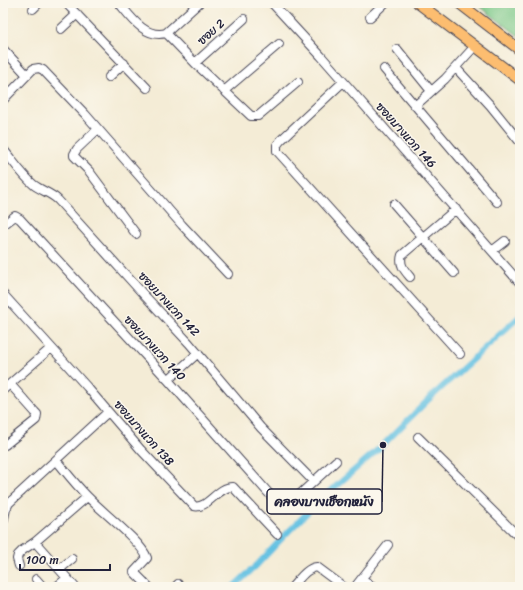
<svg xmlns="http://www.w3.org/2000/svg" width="523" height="590" font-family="Sriracha,'Playpen Sans Thai',sans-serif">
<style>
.green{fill:#7ac887;stroke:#4e7561}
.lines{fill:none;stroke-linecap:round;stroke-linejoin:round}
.canal{stroke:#64c1e2;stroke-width:6}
.minor-casing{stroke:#424052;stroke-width:10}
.major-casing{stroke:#424052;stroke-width:12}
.minor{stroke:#fff;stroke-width:8}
.major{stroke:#fcbd6f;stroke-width:10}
.labels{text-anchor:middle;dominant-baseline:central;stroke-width:3;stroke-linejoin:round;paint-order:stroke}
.street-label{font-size:12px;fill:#22223b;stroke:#fbf7ec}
.leader{fill:none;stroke:#22223b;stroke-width:1.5}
.callout-dot{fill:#22223b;stroke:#fbf7ec;stroke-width:1.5}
.callout{fill:#fbf7ec;stroke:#22223b;stroke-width:1.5}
.callout-label{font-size:13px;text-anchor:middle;font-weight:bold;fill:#22223b}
</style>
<rect width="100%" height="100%" fill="#fbf7ec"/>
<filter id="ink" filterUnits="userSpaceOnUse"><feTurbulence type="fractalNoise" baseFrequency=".025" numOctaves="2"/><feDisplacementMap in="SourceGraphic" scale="8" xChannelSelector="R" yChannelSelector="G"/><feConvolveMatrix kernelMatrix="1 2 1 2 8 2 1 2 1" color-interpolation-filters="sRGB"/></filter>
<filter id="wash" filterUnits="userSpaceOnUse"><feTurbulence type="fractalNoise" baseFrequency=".012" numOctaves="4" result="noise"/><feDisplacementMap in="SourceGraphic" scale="16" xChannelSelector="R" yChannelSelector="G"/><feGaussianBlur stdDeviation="0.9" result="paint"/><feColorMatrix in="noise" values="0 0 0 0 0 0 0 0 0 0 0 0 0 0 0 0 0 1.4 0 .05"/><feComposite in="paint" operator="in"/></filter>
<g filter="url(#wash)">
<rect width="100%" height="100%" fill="#f4ecd6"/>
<path class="green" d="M475 3H515L520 6V37Z"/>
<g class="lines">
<path class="canal" d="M233 587 256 566 287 533 319 501 383 445 429 399 520 316"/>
</g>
</g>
<g filter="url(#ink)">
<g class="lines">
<g class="minor-casing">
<path id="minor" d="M66 3 147 88
M119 3C130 16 145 39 166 33L199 3
M272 3 321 56 520 283
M33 9 39 3
M370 17 385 3
M61 29 77 14
M166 33 195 63 251 116H258L298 82
M3 49 27 75
M397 49 431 91
M195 63 244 19
M456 68 490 105 520 142
M384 69 497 202
M109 77 124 63
M343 82 281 140 277 145V151L460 354
M224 91 279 44
M3 100 33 69 39 68 43 70 85 114 182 225 228 274
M415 106 445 79 475 46
M98 129 77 149 74 154V156L89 171 136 234
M3 149C13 161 22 175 34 185 42 191 51 193 58 200L144 295 189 343 261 428 313 481
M394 204 454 273
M3 225 15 216 20 219 168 380 280 506 285 508 336 461
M492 251 505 241
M410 277C404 270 399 264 402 255L456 209
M3 294 87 387 141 450 194 506C207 510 218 486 233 487L277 534
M168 380 198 353
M3 390 51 348
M418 437 520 538
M5 445 36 420 37 414 35 412 10 384
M56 460C66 472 76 485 88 497 101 511 142 542 147 558L134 572 149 587
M3 523 6 509 9 503 108 412
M35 542 75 587
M19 566 17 559 18 555 23 550 35 542 87 497
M60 569 72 559
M362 578 388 545
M36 579 43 587
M56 587 67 578
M175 587 178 584
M292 587C299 580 306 568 317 567L344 587
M355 587 362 578 372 587"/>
</g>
<g class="major-casing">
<path id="major" d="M418 3 520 80
M459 3 520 50"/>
</g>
<use href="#minor" class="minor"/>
<use href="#major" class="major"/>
</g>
</g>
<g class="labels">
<g class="street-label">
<text transform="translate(211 32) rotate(-42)">ซอย 2</text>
<text transform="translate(406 135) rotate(48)">ซอยบางแวก 146</text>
<text transform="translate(169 304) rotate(47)">ซอยบางแวก 142</text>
<text transform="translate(155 348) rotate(47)">ซอยบางแวก 140</text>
<text transform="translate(144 433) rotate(48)">ซอยบางแวก 138</text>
</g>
</g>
<path class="leader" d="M383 445L382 502"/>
<circle class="callout-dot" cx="383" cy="445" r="4"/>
<rect class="callout" x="267" y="489" width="115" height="25" rx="4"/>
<g class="callout-label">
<text x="324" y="506">คลองบางเชือกหนัง</text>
</g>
<rect width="523" height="590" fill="none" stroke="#fbf7ec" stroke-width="16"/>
<path d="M20 564v6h90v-6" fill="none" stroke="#22223b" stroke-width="2"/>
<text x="26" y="564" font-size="12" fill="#22223b" stroke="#fbf7ec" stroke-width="3" paint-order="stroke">100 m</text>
</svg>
